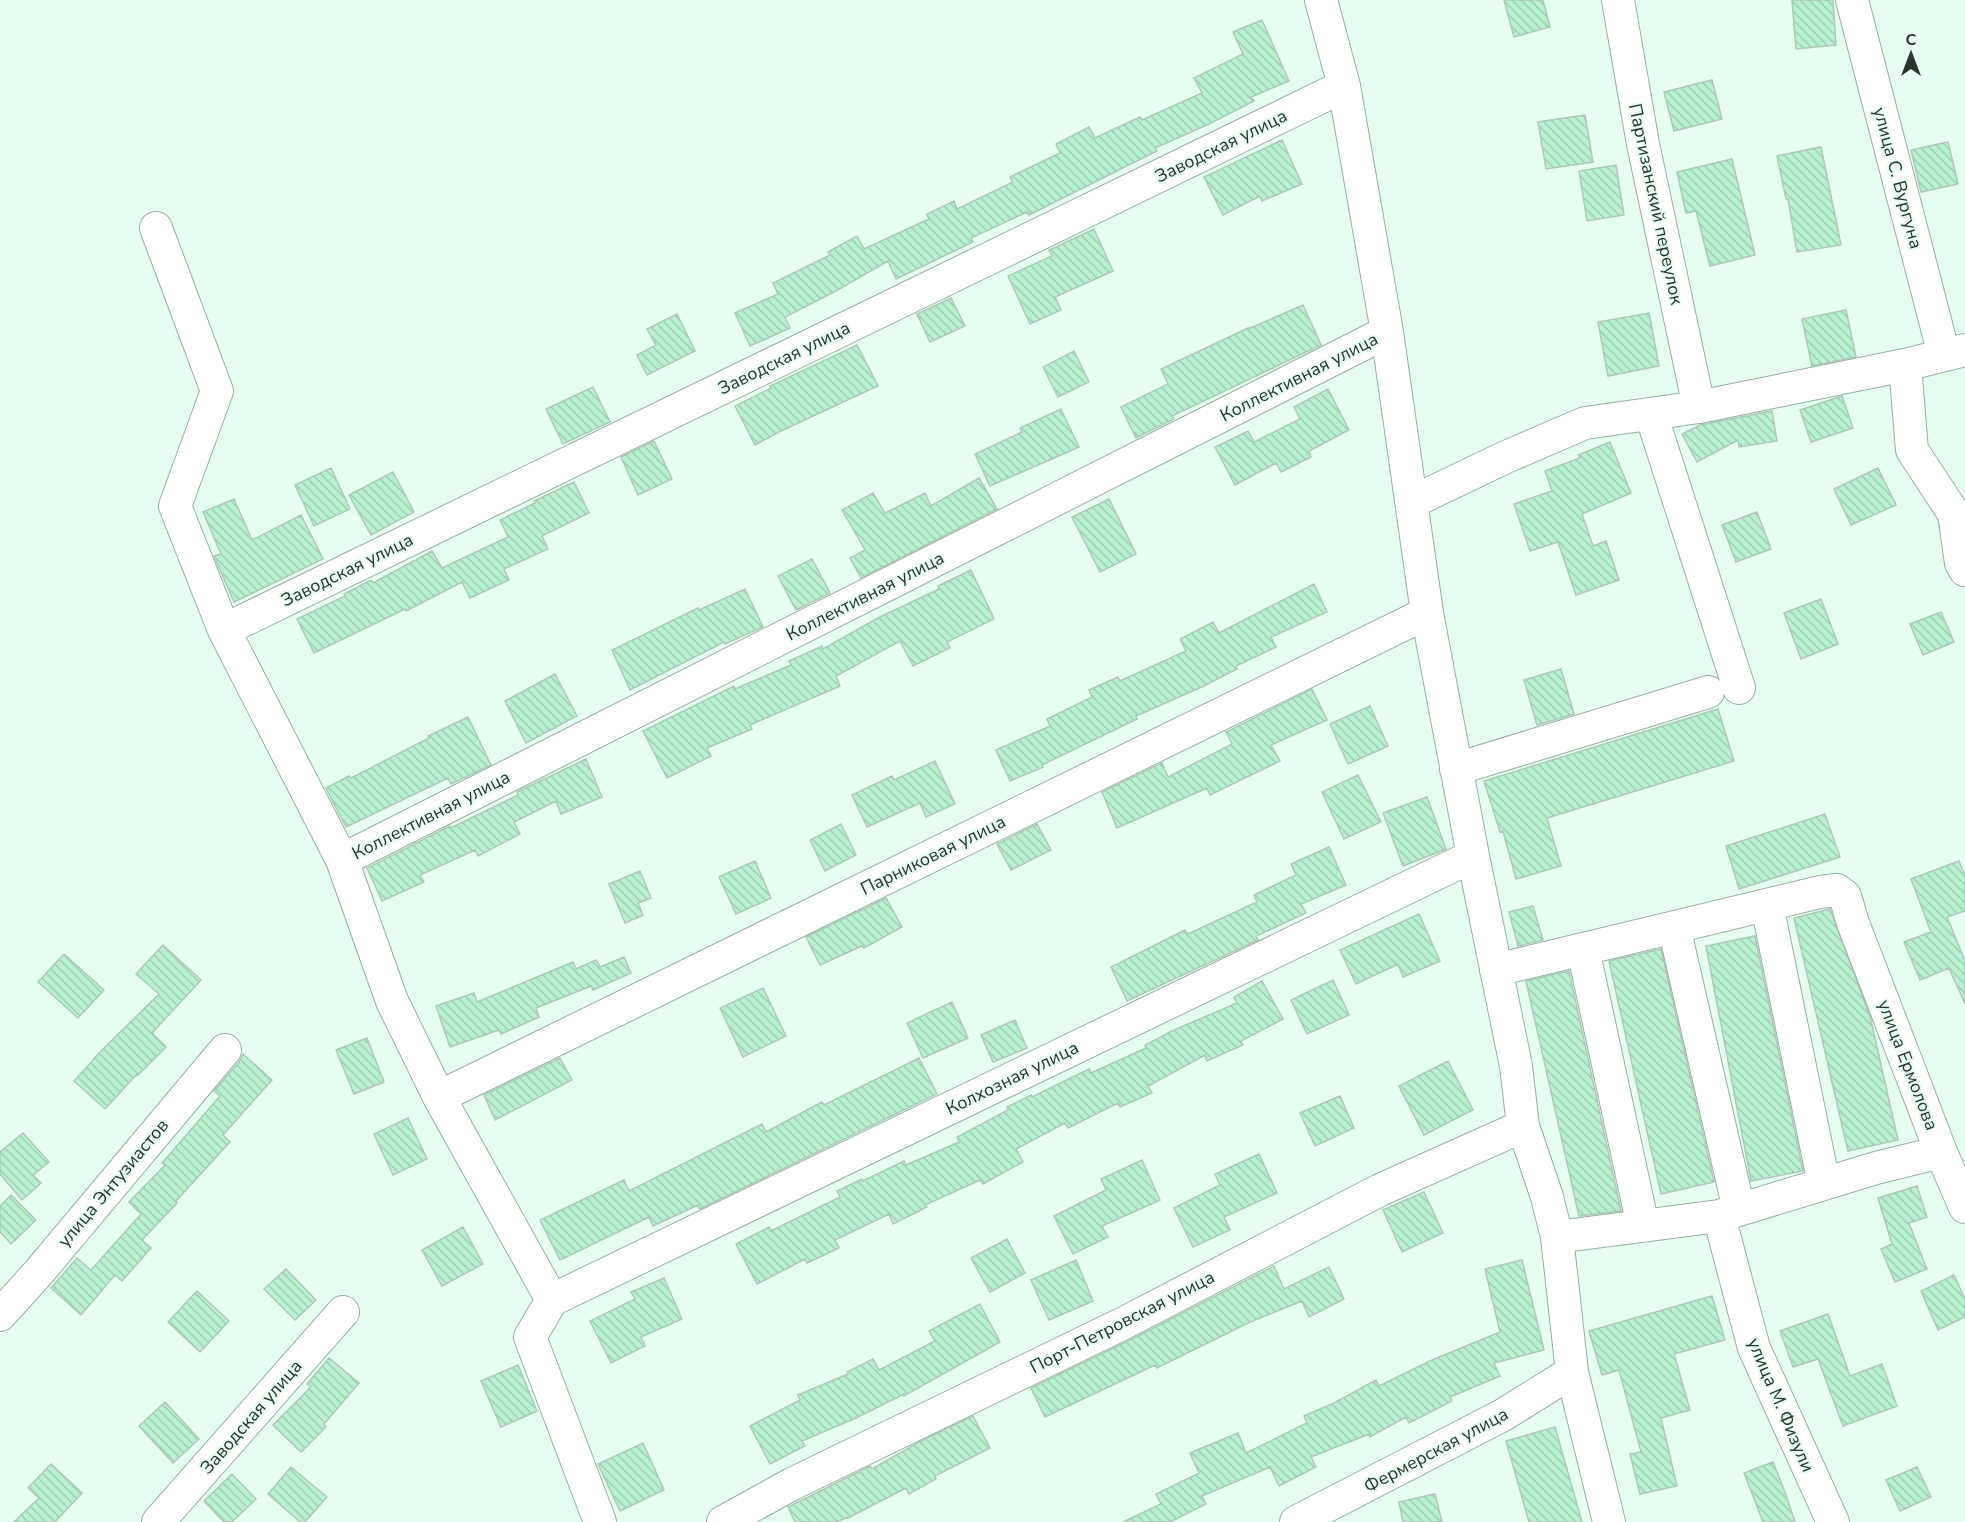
<svg xmlns="http://www.w3.org/2000/svg" width="1965" height="1522" font-family="'Nunito Sans',sans-serif">
<style>
.building{fill:url(#building-back-hatch);stroke:#adc8b8;stroke-width:1.5}
.lines{fill:none;stroke-linecap:round;stroke-linejoin:round}
.minor-casing{stroke:#94b0a0;stroke-width:34}
.minor{stroke:#fff;stroke-width:32}
.labels{text-anchor:middle;dominant-baseline:central;stroke-width:4.5;stroke-linejoin:round;paint-order:stroke}
.street-label{font-size:18px;fill:#28342d;stroke:#e6fef0}
</style>
<defs>
<pattern id="building-back-hatch" width="6" height="6" patternUnits="userSpaceOnUse" patternTransform="scale(1.5)"><rect width="6" height="6" fill="#b8f1d0"/><path d="M-1 5l2 2M0 0l6 6M5-1l2 2" fill="none" stroke="#9ecfb3"/></pattern>
</defs>
<rect width="100%" height="100%" fill="#e6fef0"/>
<path class="building" d="M1504 0H1543L1550 27 1514 37Z
M1792 0H1833L1836 45 1796 49Z
M1262 20 1289 81 1251 97 1254 101 1209 124 1155 148 1157 151 1029 215 1027 212 971 238 973 242 896 279 888 261 834 292 785 317 790 328 750 346 735 313 778 294 773 283 830 255 828 252 857 236 864 249 929 219 927 214 954 201 957 209 1013 182 1010 177 1060 153 1056 144 1089 127 1095 138 1140 117 1142 120 1202 93 1194 78 1243 54 1233 32Z
M1712 80 1722 119 1674 131 1664 92Z
M1585 115 1593 162 1546 169 1538 122Z
M1282 140 1302 184 1262 201 1260 196 1223 215 1204 177Z
M1948 142 1958 184 1921 192 1911 150Z
M1821 147 1841 245 1797 252 1788 199H1786L1777 156Z
M1732 159 1755 255 1710 266 1696 211 1686 213 1677 172Z
M1616 165 1624 215 1587 221 1579 171Z
M1094 229 1113 271 1055 297 1061 310 1030 324 1008 276 1052 256 1049 250Z
M951 298 965 326 930 342 917 314Z
M1303 305 1321 345 1172 416 1174 419 1136 438 1121 407 1168 384 1161 369 1248 328V329Z
M1846 310 1856 357 1812 366 1802 319Z
M1649 313 1659 366 1608 376 1598 322Z
M677 314 695 351 647 375 637 355 656 345 647 329Z
M857 345 878 386 781 431 755 445 735 406 771 388 770 386Z
M1074 351 1089 382 1058 397 1043 367Z
M593 387 610 422 563 444 546 409Z
M1328 389 1349 430 1309 451 1311 457 1281 472 1276 463 1235 485 1215 447 1248 431 1254 442 1300 419 1294 407Z
M1842 396 1853 428 1811 442 1800 410Z
M1061 409 1079 447 990 486 975 454 1022 432 1020 428Z
M1772 411 1777 441 1739 447 1738 440 1697 462 1682 434 1700 425Z
M654 441 672 479 638 495 621 457Z
M1610 442 1631 493 1582 514 1593 546 1606 541 1619 580 1576 595 1558 542 1530 551 1514 504 1552 491 1545 471 1580 458 1578 455Z
M331 468 350 509 314 526 295 485Z
M1878 468 1896 505 1851 525 1834 489Z
M393 472 414 512 371 535 349 495Z
M979 478 997 509 861 578 850 558 865 550 842 510 873 493 885 513 925 493 931 506Z
M574 482 589 513 542 536 548 549 504 569 509 580 470 598 462 582 406 611 405 609 314 653 297 619 345 596 344 594 371 580 373 583 432 551 442 568 508 537 500 520 535 503 534 501Z
M234 499 252 540 301 515 323 559 234 602 214 556 221 554 203 512Z
M1109 499 1136 554 1100 572 1072 517Z
M1757 512 1771 549 1736 562 1722 525Z
M812 559 830 593 796 610 778 576Z
M971 570 994 619 947 642 950 648 913 666 900 641 836 676 840 686 750 725 752 729 707 748 711 756 667 778 643 731 734 686 735 689 791 665 789 661 822 646 823 649 878 618 939 589 938 586Z
M1314 584 1327 612 1271 637 1276 647 1236 666 1237 669 1204 686 1136 716 1137 719 1042 765 1043 767 1010 781 996 750 1050 726 1047 719 1092 697 1089 690 1118 677 1120 681 1186 651 1180 639 1213 622 1219 633Z
M745 589 763 627 725 644 724 642 630 690 612 650 698 608 699 610Z
M1821 599 1838 644 1801 659 1784 613Z
M1941 612 1954 642 1923 655 1910 624Z
M1561 669 1574 714 1537 725 1524 680Z
M555 674 577 716 526 743 505 701Z
M1312 689 1327 720 1271 745 1280 761 1210 795 1207 788 1117 828 1102 792 1162 763 1168 777 1232 744 1226 732Z
M1370 706 1388 746 1348 764 1330 724Z
M1718 709 1734 761 1547 818 1561 866 1516 879 1503 831 1500 832 1484 781Z
M468 717 491 765 451 784 448 778 346 827 326 788 349 776 351 778 429 738 428 736Z
M586 759 602 797 561 814 556 801 514 822 520 834 478 856 475 850 420 875 424 882 382 901 367 868 450 826 451 828 518 795 517 792Z
M935 761 955 804 926 817 920 803 867 827 852 795 892 776 894 780Z
M1358 775 1381 822 1344 839 1322 792Z
M1427 797 1446 849 1403 866 1383 813Z
M1825 814 1840 857 1739 889 1726 846Z
M841 824 856 855 825 871 810 840Z
M1037 824 1051 850 1011 870 997 844Z
M1329 847 1346 885 1301 904 1306 913 1256 936 1258 940 1127 1001 1111 967 1185 930 1188 934 1257 902 1254 895 1296 875 1291 864Z
M755 861 771 898 736 914 719 877Z
M1959 861 1965 876V911L1947 917 1965 961V1004L1949 968 1920 980 1904 942 1931 932 1911 879Z
M640 871 651 898 638 903 643 915 625 923 609 884Z
M886 898 902 927 864 948 862 946 820 965 806 937Z
M1533 906 1543 940 1518 946 1509 912Z
M1830 909 1870 1016 1898 1140 1848 1151 1794 918Z
M1419 914 1440 961 1403 977 1398 964 1356 984 1340 950Z
M1755 936 1803 1171 1751 1181 1706 946Z
M163 945 201 980 152 1033 166 1047 138 1075 137 1074 105 1109 74 1081 102 1050 159 994 136 974Z
M1661 949 1714 1182 1661 1194 1609 961Z
M64 954 104 990 78 1018 38 982Z
M624 957 631 973 593 990 591 986 536 1008 539 1017 501 1034 499 1030 450 1047 436 1006 474 993 477 1002 573 962 576 969 596 960 600 967Z
M1569 971 1621 1211 1579 1216 1526 981Z
M1333 980 1349 1015 1307 1034 1291 1000Z
M1262 981 1283 1019 1241 1041 1243 1045 1207 1061 1205 1055 1148 1086 1152 1093 1120 1107 1118 1103 1068 1128 1065 1123 1016 1149 1023 1162 983 1184 980 1180 925 1205 927 1207 893 1224 889 1214 835 1240 839 1248 807 1263 805 1259 757 1284 736 1244 769 1227 771 1231 840 1197 837 1191 862 1179 863 1181 904 1161 906 1165 959 1142 957 1137 1008 1110 1007 1107 1031 1095 1032 1097 1089 1069 1091 1073 1146 1048 1145 1045 1172 1031 1237 1003 1234 997Z
M763 988 786 1036 743 1057 720 1008Z
M952 1002 968 1038 923 1058 907 1023Z
M1015 1020 1027 1048 993 1062 981 1035Z
M367 1038 384 1082 354 1094 336 1050Z
M243 1054 272 1080 223 1135 230 1142 176 1201 177 1203 142 1240 151 1248 122 1281 115 1275 81 1315 51 1288 77 1258 91 1270 141 1214 129 1202 165 1165 162 1163 220 1096 214 1091 239 1062Z
M560 1058 572 1080 495 1120 484 1095Z
M919 1058 937 1094 700 1209 698 1205 653 1226 649 1217 560 1260 540 1220 624 1180 629 1191 762 1124 766 1132 822 1102 824 1105Z
M1448 1061 1473 1110 1424 1135 1399 1086Z
M1340 1096 1354 1128 1315 1146 1300 1113Z
M408 1118 427 1159 393 1175 374 1134Z
M23 1133 49 1162 33 1175 41 1183 22 1200 0 1174V1152Z
M1259 1154 1277 1193 1224 1217 1230 1230 1193 1247 1174 1208 1220 1185 1215 1174Z
M1142 1160 1160 1200 1102 1226 1108 1237 1073 1254 1054 1216 1106 1190 1101 1179Z
M1917 1186 1927 1217 1909 1223 1927 1269 1895 1282 1881 1249 1892 1244 1878 1198Z
M1424 1192 1443 1233 1402 1252 1383 1210Z
M11 1195 36 1220 11 1244 0 1232V1206Z
M463 1227 483 1264 442 1286 422 1250Z
M1007 1239 1025 1273 990 1292 971 1258Z
M1076 1260 1093 1301 1049 1320 1031 1280Z
M1522 1260 1544 1350 1494 1363 1500 1376 1450 1397 1452 1401 1409 1423 1406 1417 1370 1437 1369 1434 1311 1457 1316 1467 1279 1486 1270 1467 1202 1496 1206 1504 1170 1522H1123L1161 1504 1156 1494 1199 1473 1190 1453 1238 1433 1246 1453 1307 1423 1304 1416 1334 1403 1376 1380 1379 1386 1432 1360 1500 1332 1485 1269Z
M1274 1266 1284 1289 1329 1267 1344 1299 1309 1317 1302 1301 1248 1323 1157 1368 1155 1365 1045 1417 1031 1388 1132 1339Z
M286 1269 316 1300 295 1320 264 1289Z
M1954 1275 1965 1299V1317L1938 1330 1921 1291Z
M664 1278 682 1319 641 1337 645 1346 611 1363 590 1321 635 1299 631 1292Z
M197 1291 229 1321 200 1352 168 1322Z
M1712 1296 1725 1340 1674 1354 1690 1410 1661 1418 1677 1486 1640 1494 1630 1454 1641 1452 1619 1370 1602 1375 1589 1331Z
M980 1304 1000 1342 904 1396V1394L856 1418 802 1441 805 1446 770 1464 750 1426 800 1400 798 1395 848 1374 847 1372 873 1359 879 1370 935 1341 929 1331Z
M1828 1314 1850 1376 1882 1364 1897 1406 1843 1426 1818 1359 1793 1367 1780 1331Z
M329 1358 359 1383 324 1424 326 1427 301 1452 273 1425 311 1387 307 1384Z
M518 1365 537 1411 501 1427 481 1381Z
M165 1402 199 1439 173 1463 139 1426Z
M973 1416 990 1448 935 1476 936 1479 909 1494 906 1488 848 1518V1517L836 1522H795L788 1507 870 1466 872 1469 921 1441Z
M1555 1427 1582 1522H1529L1506 1441Z
M643 1443 664 1490 620 1511 598 1464Z
M1773 1462 1785 1492 1795 1522H1763L1744 1473Z
M51 1464 82 1493 55 1522H14L39 1498 28 1488Z
M291 1467 327 1497 305 1522H300L268 1494Z
M1917 1467 1931 1497 1900 1511 1886 1480Z
M232 1474 256 1499 232 1522H224L204 1501Z
M1435 1494 1442 1522H1403L1399 1502Z"/>
<g class="lines">
<g class="minor-casing">
<path id="minor" d="M1321 0 1344 86 1387 332 1427 613 1473 856 1516 1066 1523 1126 1547 1197 1557 1237 1572 1372 1609 1522
M1618 0 1643 144 1699 407
M1852 0 1944 355
M156 228 217 391 175 506 224 630 342 860 392 1001 439 1097 552 1300 530 1337 600 1522
M1905 365 1912 450 1954 514 1961 563 1965 570
M1651 414 1739 688
M1412 502 1506 457 1585 423 1699 407 1905 365 1965 350
M224 630 1344 86
M1456 769 1708 692
M342 860 1387 332
M1767 905 1824 1184
M1674 927 1739 1210
M1583 949 1643 1226
M1496 970 1820 892 1837 890 1845 896 1853 923 1941 1152 1965 1207
M439 1097 1427 613
M1719 1216 1754 1348 1833 1522
M1557 1237 1719 1216 1876 1168 1941 1152
M552 1300 1473 856
M0 1315 39 1272 225 1050
M158 1522 343 1312
M723 1522 792 1484 1124 1323 1380 1190 1523 1126
M1296 1522 1503 1415 1572 1372"/>
</g>
<use href="#minor" class="minor"/>
</g>
<g class="labels">
<g class="street-label">
<text transform="translate(1221 146) rotate(-26)">Заводская улица</text>
<text transform="translate(1898 178) rotate(75)">улица С. Вургуна</text>
<text transform="translate(1656 204) rotate(78)">Партизанский переулок</text>
<text transform="translate(784 358) rotate(-26)">Заводская улица</text>
<text transform="translate(1299 377) rotate(-27)">Коллективная улица</text>
<text transform="translate(347 570) rotate(-26)">Заводская улица</text>
<text transform="translate(865 596) rotate(-27)">Коллективная улица</text>
<text transform="translate(431 815) rotate(-27)">Коллективная улица</text>
<text transform="translate(933 855) rotate(-26)">Парниковая улица</text>
<text transform="translate(1908 1065) rotate(69)">улица Ермолова</text>
<text transform="translate(1012 1078) rotate(-26)">Колхозная улица</text>
<text transform="translate(113 1183) rotate(-50)">улица Энтузиастов</text>
<text transform="translate(1122 1322) rotate(-27)">Порт-Петровская улица</text>
<text transform="translate(1781 1405) rotate(67)">улица М. Физули</text>
<text transform="translate(251 1417) rotate(-49)">Заводская улица</text>
<text transform="translate(1436 1450) rotate(-28)">Фермерская улица</text>
</g>
</g>
<g transform="translate(1911 54)" stroke="#e6fef0" stroke-width="4.5" paint-order="stroke">
<path d="M0-4.5L10 22L0 15L-10 22Z" fill="#28342d"/>
<text y="-9" font-size="16" font-weight="bold" text-anchor="middle" fill="#28342d">С</text>
</g>
</svg>
